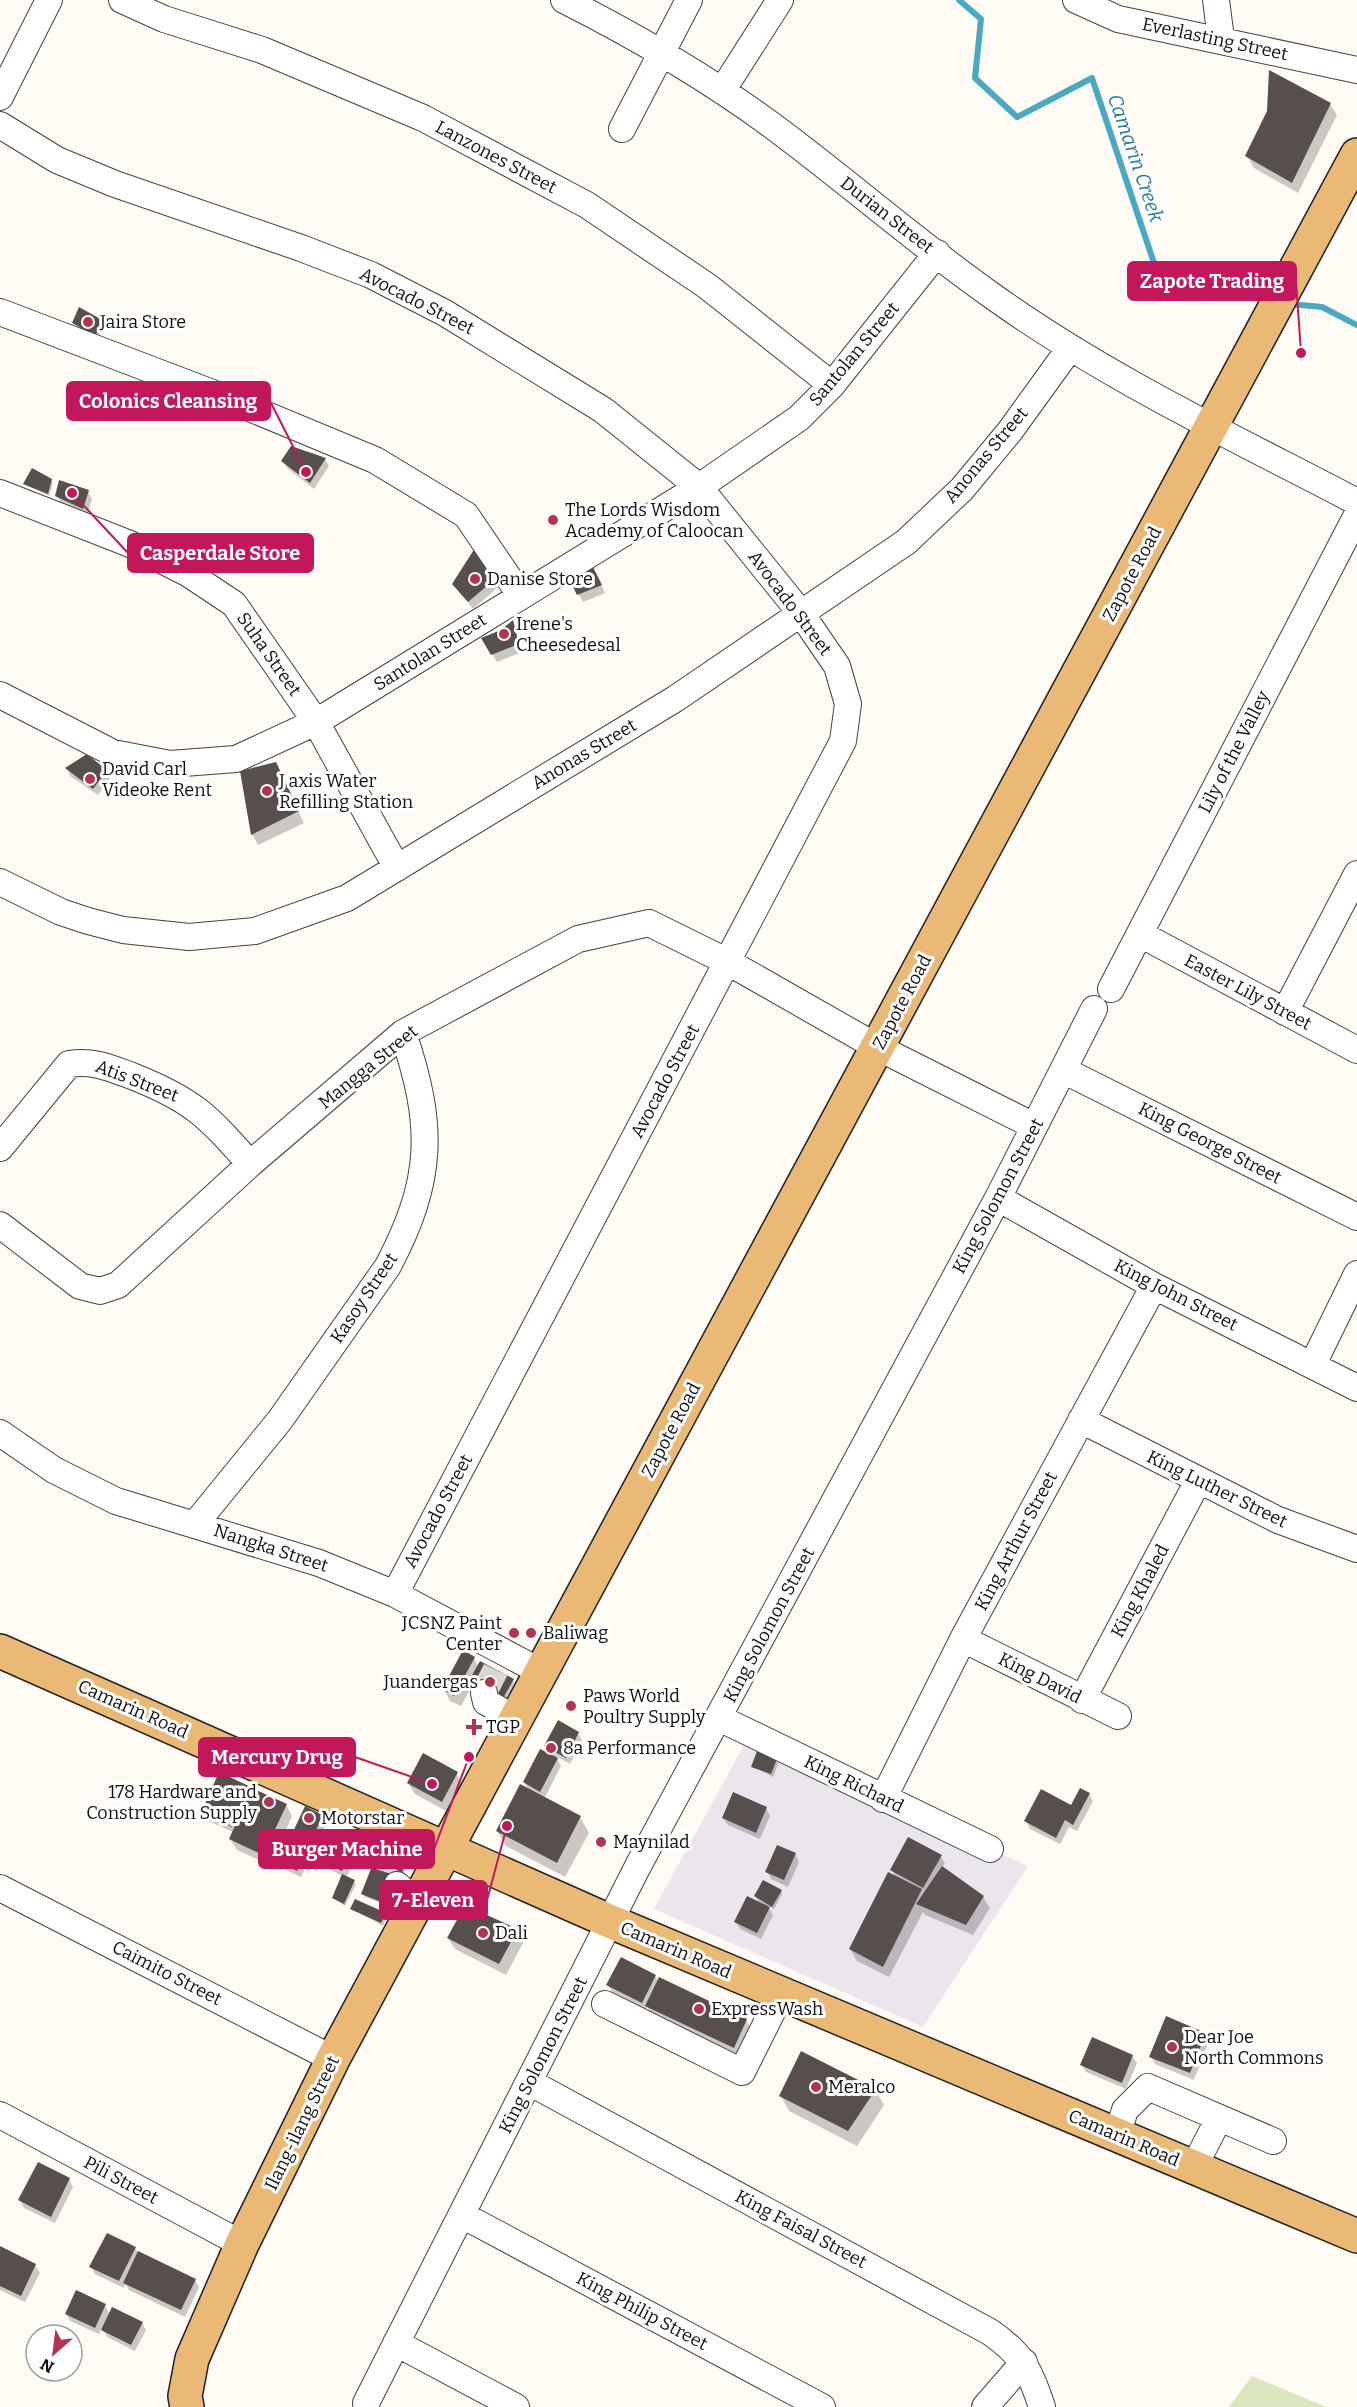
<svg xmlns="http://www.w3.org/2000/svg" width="1357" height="2407" font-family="Bitter,serif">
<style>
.industrial{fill:#ebe5ed}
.green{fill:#dbe6bf}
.shadow{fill:#0003}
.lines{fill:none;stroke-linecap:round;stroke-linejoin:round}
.stream{stroke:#4aa8c1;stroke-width:6}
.building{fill:#574f4d}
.minor-tunnel{stroke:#dad7d2;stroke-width:26;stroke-dasharray:26 13;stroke-linecap:butt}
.minor-casing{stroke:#434343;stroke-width:28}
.major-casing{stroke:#212121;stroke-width:36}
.minor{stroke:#fff;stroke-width:26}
.major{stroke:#ebb976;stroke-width:33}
.poi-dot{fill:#b33452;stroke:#fff;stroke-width:2}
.labels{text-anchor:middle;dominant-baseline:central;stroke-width:6;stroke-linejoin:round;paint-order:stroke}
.street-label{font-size:18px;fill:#101010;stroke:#fff}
.poi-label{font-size:18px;fill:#101010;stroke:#fff;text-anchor:start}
.water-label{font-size:20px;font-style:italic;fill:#247a97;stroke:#fff}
.leader{fill:none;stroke:#c2185b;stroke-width:2}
.callout-dot{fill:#c2185b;stroke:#fff;stroke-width:2}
.callout{fill:#c2185b;stroke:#c2185b;stroke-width:2}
.callout-label{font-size:20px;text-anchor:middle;font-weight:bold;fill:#fff}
</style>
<rect width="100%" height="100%" fill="#fefaf4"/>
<path class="industrial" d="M748 1738 1028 1866 923 2027 654 1909Z"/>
<path class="green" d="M1252 2376 1326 2407H1229Z"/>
<path class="shadow" d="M1330 104 1337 115 1298 193 1254 168 1247 156Z
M103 322 105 325 97 338 73 323Z
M325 459 329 466 314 489 287 468 283 461Z
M51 480 53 483 49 496 24 484Z
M88 492 92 499 87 515 61 503 57 496Z
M476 550 503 583 473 609 454 584Z
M597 576 605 593 583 602 570 578Z
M513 623 522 652 497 662 483 639 502 632Z
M276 764 304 823 258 845 252 834Z
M67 769 105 771 110 778 98 795 70 776Z
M474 1658 478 1666 512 1680 514 1683 503 1705 471 1688 461 1706 450 1701 444 1689Z
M578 1733 582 1740 570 1764 556 1756 561 1766 544 1799 580 1817 589 1833 565 1877 506 1846 497 1831 529 1791 524 1782 551 1756 545 1746Z
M776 1761 778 1764 773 1777 752 1766Z
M457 1774 463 1785 448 1812 415 1794 408 1783Z
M250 1788 252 1792 286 1805 292 1816 270 1865 237 1850 230 1839 233 1832 206 1820 202 1813Z
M1089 1794 1093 1801 1077 1831 1069 1827 1060 1844 1030 1829 1026 1821 1071 1807Z
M766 1808 770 1816 760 1839 728 1825 723 1818Z
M322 1816 326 1823 320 1837 351 1853 355 1860 346 1878 356 1884 345 1906 333 1898 343 1876 313 1861 311 1856 301 1877 284 1869 280 1862Z
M795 1854 799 1862 788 1887 771 1879 767 1871Z
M408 1856 410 1859 391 1907 365 1897 363 1894Z
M940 1856 945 1863 942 1868 983 1897 990 1908 973 1935 925 1915 923 1912 889 1977 857 1961 850 1949 896 1878 892 1870Z
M781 1891 782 1894 774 1909 767 1905 773 1915 761 1939 740 1929 736 1922 759 1903 756 1896Z
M352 1909 385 1914 387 1917 383 1926Z
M517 1930 524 1941 506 1975 455 1949 448 1938Z
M655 1976 658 1981 746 2020 753 2032 740 2059 653 2017 647 2007 646 2010 612 1992 608 1985Z
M1205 2034 1209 2041 1194 2080 1155 2064 1151 2057Z
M1132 2056 1137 2063 1126 2089 1086 2072 1082 2065Z
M875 2090 884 2105 857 2146 789 2111 781 2096Z
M69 2179 73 2187 55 2223 24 2208 20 2200Z
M0 2248 35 2265 40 2273 25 2302 0 2290Z
M135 2248 138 2253 195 2280 199 2287 185 2317 129 2290 125 2284 124 2288 95 2274 91 2267Z
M105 2305 110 2315 142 2323 146 2330 135 2351 107 2337 102 2328 99 2334 70 2321 66 2313Z"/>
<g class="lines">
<path class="stream" d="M959 0 981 19 975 78 1017 117 1092 78 1154 263 1268 301
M1290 304 1322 307 1357 325"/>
</g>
<path class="building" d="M1269 70 1331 103 1292 183 1245 156 1267 111Z
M79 307 104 321 95 336 72 323Z
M291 446 326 458 310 483 281 461Z
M32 468 52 479 48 494 23 484Z
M59 480 89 490 83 509 55 496Z
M475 548 500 575 468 602 452 584Z
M593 567 602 585 577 595 568 577Z
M513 620 519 644 491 655 481 638 501 630Z
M87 754 107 770 93 789 65 768Z
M276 762 299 811 251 835 240 771Z
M463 1650 475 1657 454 1696 442 1689Z
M480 1661 514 1679 501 1702 467 1684Z
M558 1720 579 1732 566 1758 544 1746Z
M540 1749 558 1758 540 1792 523 1782Z
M757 1751 777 1759 771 1774 751 1767Z
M423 1753 458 1772 442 1802 407 1783Z
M219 1772 251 1787 232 1827 201 1813Z
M520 1784 581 1816 557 1863 496 1831Z
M252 1788 287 1804 263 1855 229 1839Z
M1080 1788 1090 1793 1073 1825 1065 1820 1056 1838 1024 1821 1041 1789 1071 1805Z
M733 1792 767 1807 756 1833 722 1818Z
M305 1806 323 1815 297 1871 279 1862Z
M317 1834 352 1852 342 1871 308 1854Z
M908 1837 942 1855 923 1888 890 1870Z
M381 1843 409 1855 389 1905 361 1894Z
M777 1845 796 1853 784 1880 765 1872Z
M942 1866 984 1896 966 1925 916 1904Z
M888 1872 922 1889 883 1967 849 1949Z
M342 1874 355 1880 344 1904 332 1898Z
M763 1880 782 1890 772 1907 754 1896Z
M747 1896 770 1907 757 1933 734 1922Z
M355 1899 386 1913 381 1923 350 1909Z
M465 1905 518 1929 499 1964 447 1938Z
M621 1957 656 1975 642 2003 606 1985Z
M659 1977 747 2019 734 2048 645 2006Z
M1166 2016 1206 2033 1190 2073 1149 2057Z
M1092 2037 1133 2055 1122 2083 1080 2065Z
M801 2051 876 2089 848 2131 779 2096Z
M38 2162 70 2178 51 2217 18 2200Z
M107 2233 136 2247 119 2281 89 2267Z
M0 2246 36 2264 21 2296 0 2286Z
M138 2251 196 2279 181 2310 123 2283Z
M76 2290 106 2304 95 2328 65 2314Z
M112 2307 143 2322 131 2345 101 2330Z"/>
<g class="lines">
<path class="minor-tunnel" d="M484 1693 496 1669
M386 1845 378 1870 383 1877 397 1885"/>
<g class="minor-casing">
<path id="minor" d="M122 0 164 19 262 50 423 118 587 205 707 286 832 385
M564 0C637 37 708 78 774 127 847 181 916 242 991 295 1105 377 1233 437 1357 502
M1076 0 1118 19 1357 70
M1216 0 1221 39
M722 91 780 0
M0 97 49 0
M0 125 57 160 115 184 301 248 371 275 445 313 603 410 699 487 800 612 837 666 848 704 843 741 395 1594
M622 129 689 0
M0 312 228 399 375 460 466 515 521 596
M0 493 130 544 189 574 234 604 316 722 397 868
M0 695 113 753 170 764 236 759 316 722 699 487 799 418 832 385 937 253
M0 882 61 912 88 921 123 930 189 937 255 931 347 898 675 699 906 542 962 489 1010 431 1070 348
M1140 934 1357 1050
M1111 989 1357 515
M1285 1012 1357 874
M1063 1070 1357 1217
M0 1148 69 1064C93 1060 110 1068 132 1076 193 1100 208 1116 250 1164
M998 1198 1154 1286 1357 1388
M0 1225 80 1286 100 1291 118 1285 250 1164 403 1033 578 939 649 923 728 962 877 1047 1034 1126
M1313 1364 1357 1274
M1081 1420 1278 1520 1357 1549
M0 1433 54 1470 116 1501 319 1563 395 1594 541 1672
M196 1523 280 1420 388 1266C434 1179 434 1125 403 1033
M963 1639 1118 1716
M484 1693 486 1702 516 1719
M1082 1700 1198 1481
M719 1718 990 1849
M883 1799 963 1639 1154 1286
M386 1845 392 1824
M397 1885 417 1902
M0 1888 333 2059
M605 2004 742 2072 781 1994
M529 2082 990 2332C1022 2354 1030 2370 1042 2407
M0 2115 242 2244
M1117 2135 1125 2110 1148 2087 1273 2141
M1194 2167 1219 2118
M462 2215 822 2407
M396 2343 516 2407
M366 2403 638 1866 998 1198 1094 1009
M985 2407 1024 2362"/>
</g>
<g class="major-casing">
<path id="major" d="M0 1651 609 1921 1357 2236
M187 2407 185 2396 192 2359 242 2244 333 2059 1357 155"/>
</g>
<use href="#minor" class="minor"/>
<use href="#major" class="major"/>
</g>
<g class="poi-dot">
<circle cx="88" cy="322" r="6"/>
<circle cx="553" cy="520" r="6"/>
<circle cx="475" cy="579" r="6"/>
<circle cx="504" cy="634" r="6"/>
<circle cx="90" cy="779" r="6"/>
<circle cx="267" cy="791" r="6"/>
<circle cx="514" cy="1633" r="6"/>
<circle cx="531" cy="1633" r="6"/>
<circle cx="490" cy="1682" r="6"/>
<circle cx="571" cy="1706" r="6"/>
<path d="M471 1718h6v6h6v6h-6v6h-6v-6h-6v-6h6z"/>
<circle cx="551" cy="1748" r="6"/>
<circle cx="269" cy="1802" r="6"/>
<circle cx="309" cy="1818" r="6"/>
<circle cx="601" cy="1842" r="6"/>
<circle cx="483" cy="1933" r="6"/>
<circle cx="699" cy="2009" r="6"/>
<circle cx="1172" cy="2047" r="6"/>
<circle cx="816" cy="2087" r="6"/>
</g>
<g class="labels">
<g class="street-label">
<text transform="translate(1215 39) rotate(12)">Everlasting Street</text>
<text transform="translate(496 157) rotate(28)">Lanzones Street</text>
<text transform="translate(887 215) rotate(38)">Durian Street</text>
<text transform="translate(417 301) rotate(27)">Avocado Street</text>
<text transform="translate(854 354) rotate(-50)">Santolan Street</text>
<text transform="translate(986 455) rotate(-50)">Anonas Street</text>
<text transform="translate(1132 574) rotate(-62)">Zapote Road</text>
<text transform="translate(790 603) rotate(53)">Avocado Street</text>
<text transform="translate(430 652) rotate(-32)">Santolan Street</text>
<text transform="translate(269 654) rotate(55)">Suha Street</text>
<text transform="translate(1234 752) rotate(-63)">Lily of the Valley</text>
<text transform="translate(584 754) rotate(-31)">Anonas Street</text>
<text transform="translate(1248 992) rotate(28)">Easter Lily Street</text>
<text transform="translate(902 1002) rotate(-62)">Zapote Road</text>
<text transform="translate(368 1067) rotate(-39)">Mangga Street</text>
<text transform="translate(137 1081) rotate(21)">Atis Street</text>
<text transform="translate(665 1081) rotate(-62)">Avocado Street</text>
<text transform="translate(1210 1143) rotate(27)">King George Street</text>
<text transform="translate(998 1196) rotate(-62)">King Solomon Street</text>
<text transform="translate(1176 1295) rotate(27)">King John Street</text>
<text transform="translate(364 1298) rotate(-56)">Kasoy Street</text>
<text transform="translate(671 1430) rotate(-62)">Zapote Road</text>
<text transform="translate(1217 1489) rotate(26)">King Luther Street</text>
<text transform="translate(438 1511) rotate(-62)">Avocado Street</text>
<text transform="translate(1016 1541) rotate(-62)">King Arthur Street</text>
<text transform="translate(271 1548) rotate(18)">Nangka Street</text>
<text transform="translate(1140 1591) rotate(-62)">King Khaled</text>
<text transform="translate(769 1625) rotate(-62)">King Solomon Street</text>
<text transform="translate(1040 1678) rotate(27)">King David</text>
<text transform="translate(133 1709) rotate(24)">Camarin Road</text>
<text transform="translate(854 1784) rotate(26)">King Richard</text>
<text transform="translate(676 1950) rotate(23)">Camarin Road</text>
<text transform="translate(167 1973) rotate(27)">Caimito Street</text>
<text transform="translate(543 2055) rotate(-63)">King Solomon Street</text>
<text transform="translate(302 2123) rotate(-64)">Ilang-ilang Street</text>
<text transform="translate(1124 2138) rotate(23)">Camarin Road</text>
<text transform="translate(121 2180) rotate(28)">Pili Street</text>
<text transform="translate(801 2229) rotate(28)">King Faisal Street</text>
<text transform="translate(642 2311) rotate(28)">King Philip Street</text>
</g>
<g class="poi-label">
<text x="100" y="322">Jaira Store</text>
<text x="565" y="510">The Lords Wisdom<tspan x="565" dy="21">Academy of Caloocan</tspan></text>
<text x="487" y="579">Danise Store</text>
<text x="516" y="624">Irene's<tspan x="516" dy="21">Cheesedesal</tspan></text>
<text x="102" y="769">David Carl<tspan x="102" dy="21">Videoke Rent</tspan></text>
<text x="279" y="781">J axis Water<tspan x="279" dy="21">Refilling Station</tspan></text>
<text x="502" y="1623" text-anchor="end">JCSNZ Paint<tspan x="502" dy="21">Center</tspan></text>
<text x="543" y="1633">Baliwag</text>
<text x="478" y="1682" text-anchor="end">Juandergas</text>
<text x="583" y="1696">Paws World<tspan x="583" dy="21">Poultry Supply</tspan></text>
<text x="486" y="1727">TGP</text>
<text x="563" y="1748">8a Performance</text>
<text x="257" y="1792" text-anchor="end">178 Hardware and<tspan x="257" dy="21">Construction Supply</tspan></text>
<text x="321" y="1818">Motorstar</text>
<text x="613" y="1842">Maynilad</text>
<text x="495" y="1933">Dali</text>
<text x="711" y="2009">ExpressWash</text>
<text x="1184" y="2037">Dear Joe<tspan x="1184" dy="21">North Commons</tspan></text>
<text x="828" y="2087">Meralco</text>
</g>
<g class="water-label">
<text transform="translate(1136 158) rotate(71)">Camarin Creek</text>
</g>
</g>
<path class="leader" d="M1301 353L1296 281M306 472L270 401M72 493L128 553M432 1784L355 1757M469 1757L434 1849M507 1826L487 1900"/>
<g class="callout-dot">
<circle cx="1301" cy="353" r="6"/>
<circle cx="306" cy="472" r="6"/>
<circle cx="72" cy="493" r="6"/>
<circle cx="432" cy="1784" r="6"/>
<circle cx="469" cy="1757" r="6"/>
<circle cx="507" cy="1826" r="6"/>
</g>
<g class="callout">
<rect x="1128" y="262" width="168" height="38" rx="6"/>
<rect x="67" y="382" width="203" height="38" rx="6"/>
<rect x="128" y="534" width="185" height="38" rx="6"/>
<rect x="199" y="1738" width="156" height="38" rx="6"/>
<rect x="259" y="1830" width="175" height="38" rx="6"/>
<rect x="380" y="1881" width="107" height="38" rx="6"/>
</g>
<g class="callout-label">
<text x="1212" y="288">Zapote Trading</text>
<text x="168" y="408">Colonics Cleansing</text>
<text x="220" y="560">Casperdale Store</text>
<text x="277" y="1764">Mercury Drug</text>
<text x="347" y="1856">Burger Machine</text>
<text x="433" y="1907">7-Eleven</text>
</g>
<g transform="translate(54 2353) rotate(208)"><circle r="28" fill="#ffffff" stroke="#9f9f9f" stroke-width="1.5"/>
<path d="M0-4.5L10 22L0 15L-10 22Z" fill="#b33452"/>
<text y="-9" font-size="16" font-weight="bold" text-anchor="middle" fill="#101010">N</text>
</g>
</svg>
